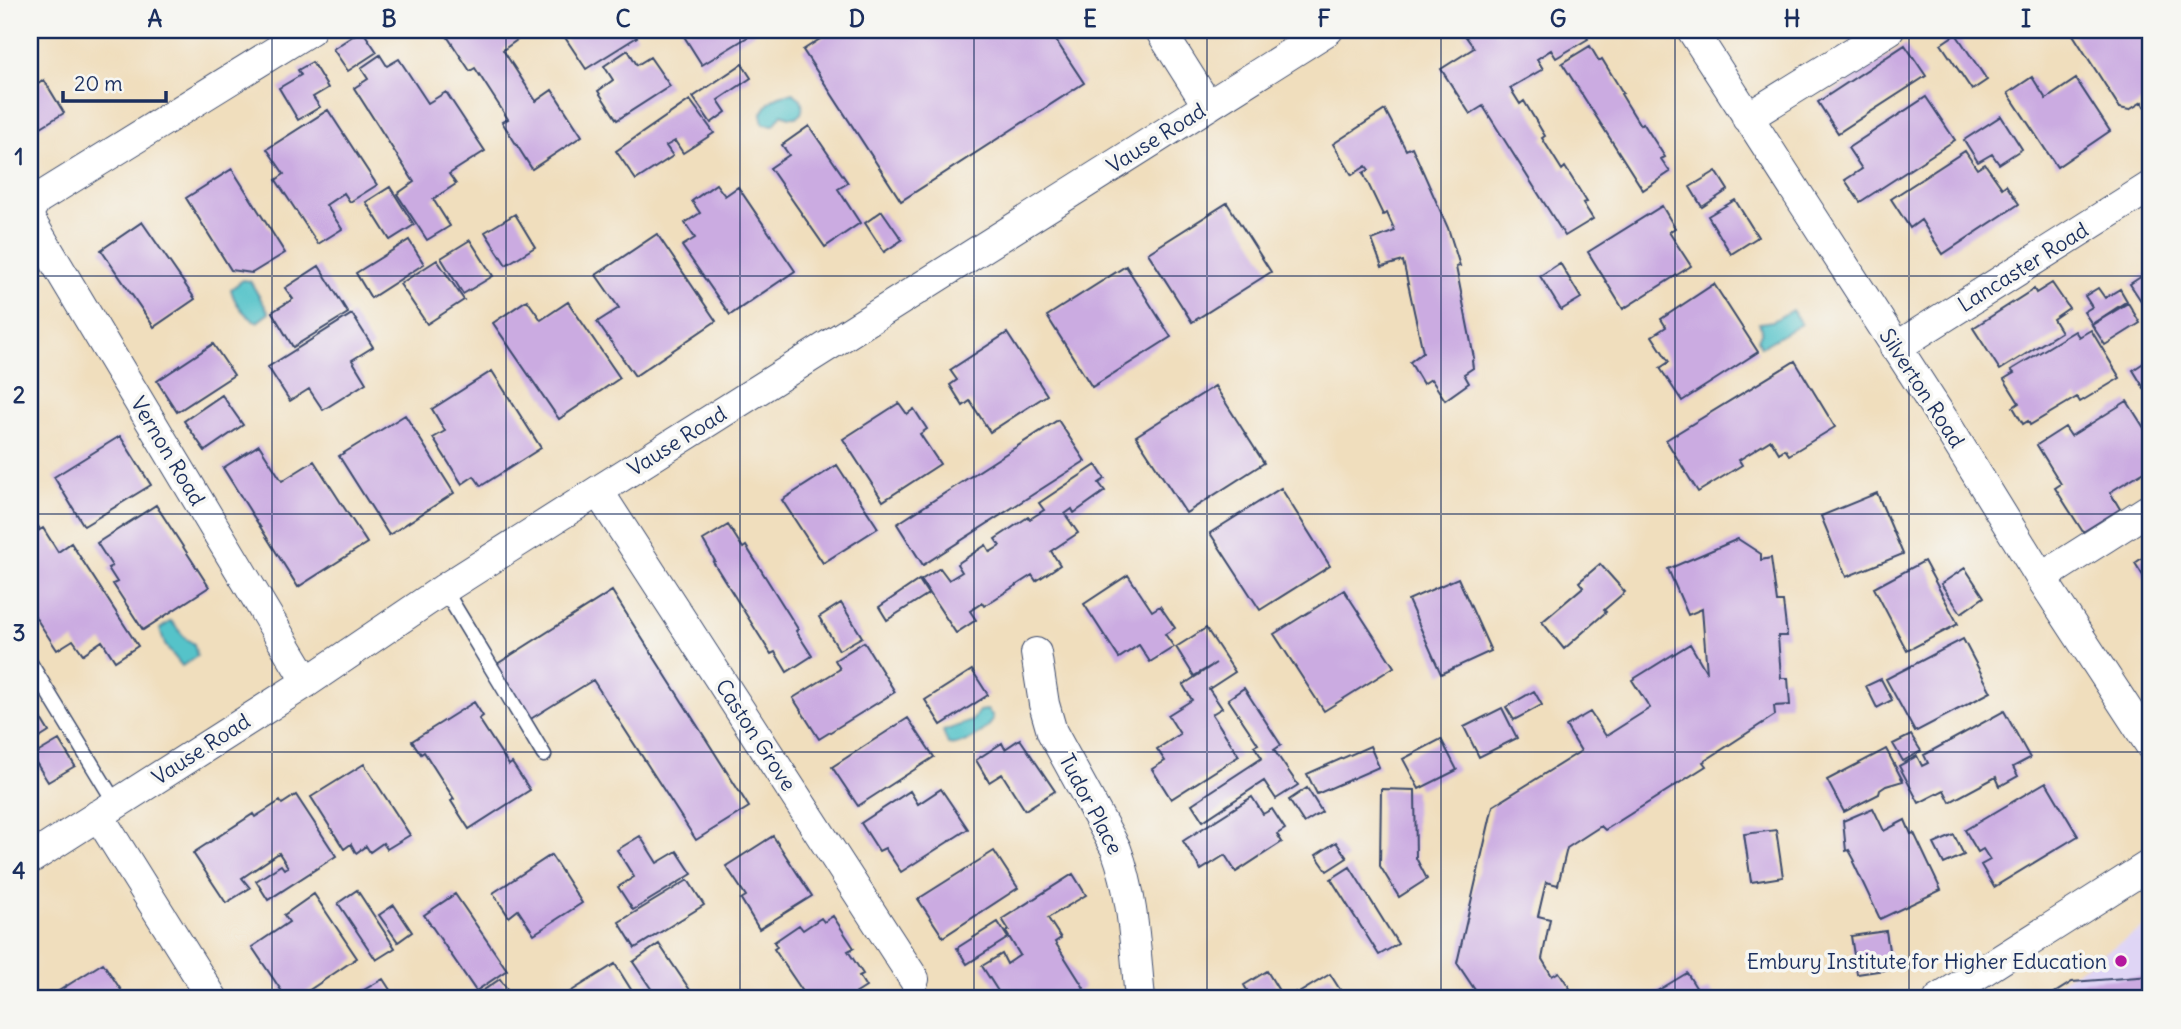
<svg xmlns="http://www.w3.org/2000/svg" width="2181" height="1029" font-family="Delius,sans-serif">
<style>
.built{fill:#dfd5f5}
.water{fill:#55c3c9;stroke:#387994;stroke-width:2}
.building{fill:#cbabe1}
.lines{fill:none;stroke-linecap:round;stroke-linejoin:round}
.service-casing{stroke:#3b496c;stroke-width:17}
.minor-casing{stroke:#3b496c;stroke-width:32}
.service{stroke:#fff;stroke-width:14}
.minor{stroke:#fff;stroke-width:30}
.grid{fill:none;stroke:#1b2f5e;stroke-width:2;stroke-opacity:0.55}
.poi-dot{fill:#b5179e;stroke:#f6f6f2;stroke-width:2.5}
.labels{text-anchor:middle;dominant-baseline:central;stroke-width:7;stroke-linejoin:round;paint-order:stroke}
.street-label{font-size:21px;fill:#1b2f5e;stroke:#f6f6f2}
.poi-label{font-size:21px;fill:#1b2f5e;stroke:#f6f6f2;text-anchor:end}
.neatline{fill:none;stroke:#1b2f5e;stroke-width:2.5}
.grid-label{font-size:23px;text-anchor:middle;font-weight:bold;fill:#1b2f5e}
</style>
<rect width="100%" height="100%" fill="#f6f6f2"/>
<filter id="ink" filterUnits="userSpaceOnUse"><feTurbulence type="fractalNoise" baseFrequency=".0143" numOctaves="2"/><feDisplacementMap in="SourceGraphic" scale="14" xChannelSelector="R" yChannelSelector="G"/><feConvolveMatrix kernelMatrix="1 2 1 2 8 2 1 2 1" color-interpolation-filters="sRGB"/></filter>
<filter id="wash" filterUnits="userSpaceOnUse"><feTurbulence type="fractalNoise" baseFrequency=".00686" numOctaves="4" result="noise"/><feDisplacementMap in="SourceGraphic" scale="28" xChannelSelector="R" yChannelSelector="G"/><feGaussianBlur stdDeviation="1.57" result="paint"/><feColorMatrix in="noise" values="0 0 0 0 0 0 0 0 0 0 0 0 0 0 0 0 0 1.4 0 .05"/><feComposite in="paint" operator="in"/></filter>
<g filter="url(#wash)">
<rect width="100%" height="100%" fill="#f0debd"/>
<path class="built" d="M2151 923V999H2032Z"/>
<path class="water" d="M793 93 801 99C806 116 796 121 782 114L774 125 763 124 761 115C769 100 776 95 793 93Z
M243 280 250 281 269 313 257 322C244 315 234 303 231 289Z
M1792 310 1801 324 1761 347 1758 340 1762 331 1759 323 1773 321Z
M171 621 186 639 194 644 197 656 182 666 165 645 160 629Z
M987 710 992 715 993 720C986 732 962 747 948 744L943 731 972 721 979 711Z"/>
<g id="blocks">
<path class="building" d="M362 30 377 52 348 71 333 49Z
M443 30H510L517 40 503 50 536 101 552 90 582 136 532 169 502 122 508 119 475 68 470 71Z
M560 30H632L637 37 586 69Z
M680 30H759L702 65Z
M834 30H865L867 32 870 30H1049L1084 83 901 201 803 50Z
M1471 30H1494L1496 33 1502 30H1582L1588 39 1556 58 1551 50 1537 59 1543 69 1510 88 1520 104 1524 101 1545 136 1542 138 1562 170 1565 167 1587 202 1583 203 1593 219 1565 236 1483 106 1470 114 1441 69 1474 48 1464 34Z
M2070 30H2141L2151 46V111L2144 106 2142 102 2129 110 2120 108Z
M1956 34 1987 80 1972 90 1941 44Z
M1905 45 1926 76 1838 133 1818 102Z
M1590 46 1599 61 1602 59 1623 93 1621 94 1640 125 1643 123 1665 157 1661 159 1670 172 1643 190 1562 63Z
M628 50 637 65 650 57 670 86 617 120 598 91 613 80 604 66Z
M380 55 387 66 399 59 428 103 446 92 485 151 449 174 456 184 433 199 450 226 427 240 397 194 414 182 354 88 368 79 361 68Z
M312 62 328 88 313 97 320 107 298 120 279 88 301 75 298 70Z
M742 64 751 78 718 100 726 112 711 123 693 97Z
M2032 77 2046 99 2076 79 2110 131 2057 167 2008 93Z
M30 78 35 86 44 80 64 113 36 130 30 121Z
M1926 97 1955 140 1860 202 1845 180 1862 169 1848 148Z
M690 100 714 133 683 153 675 141 666 146 673 156 636 180 616 151Z
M328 110 377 185 350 202 344 193 326 205 342 229 318 244 276 180 284 174 267 149Z
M1385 110 1406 150 1412 147 1448 228 1460 266 1456 267 1474 358 1472 361 1473 368 1464 374 1469 383 1445 400 1431 379 1423 384 1410 362 1423 352 1403 261 1382 267 1372 240 1395 231 1387 213 1383 215 1363 173 1369 170 1366 166 1352 175 1333 144Z
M2001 116 2022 149 1999 164 1992 154 1978 162 1964 140Z
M809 126 848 183 838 189 860 223 825 247 770 168 789 155 782 145Z
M1965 151 1977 169 1985 164 2002 188 2006 185 2019 204 1943 254 1921 220 1910 228 1891 199Z
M232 169 285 253 252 273 231 270 186 198Z
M1716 171 1728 190 1702 207 1690 187Z
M716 184 725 196 738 187 795 271 730 315 682 246 695 238 685 223 700 213 692 201Z
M390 187 414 225 390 240 366 202Z
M1735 200 1758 237 1731 254 1708 216Z
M1227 203 1271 272 1192 322 1148 253Z
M1662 206 1675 228 1669 232 1691 266 1623 309 1588 252Z
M882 211 902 240 884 252 865 223Z
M515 214 535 247 506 265 485 232Z
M142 222 195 299 154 327 101 250Z
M657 234 716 321 635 376 597 322 619 308 596 275Z
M409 240 424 264 371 298 356 273Z
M470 240 493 276 463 294 441 258Z
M437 260 464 300 427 324 400 284Z
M1560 263 1581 298 1561 310 1540 276Z
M319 266 348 313 293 347 272 312 293 299 285 288Z
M1126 266 1171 337 1092 387 1047 316Z
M2151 270V316L2130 284Z
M2052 283 2069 308 2053 319 2061 332 2000 370 1973 328 2034 289 2036 293Z
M1714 284 1758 352 1682 401 1660 368 1669 362 1652 336 1666 327 1661 319Z
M2098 288 2105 298 2120 289 2127 301 2092 324 2084 312 2092 307 2085 296Z
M527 300 541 320 568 302 620 378 559 419 493 323Z
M2128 303 2140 323 2105 345 2092 325Z
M352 314 373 347 352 360 366 383 323 410 309 389 290 401 268 367Z
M2091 330 2120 378 2080 402 2077 397 2030 425 2028 421 2023 424 2013 407 2019 403 2004 379 2014 373 2011 370 2075 331 2079 337Z
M1007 333 1047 395 990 432 970 401 963 406 950 385 957 380 950 370Z
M213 344 234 375 177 412 157 381Z
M2151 358V383L2144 388 2133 370Z
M1795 361 1835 427 1789 455 1785 449 1779 453 1771 440 1739 460 1742 465 1698 492 1666 440Z
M492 371 541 448 481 486 474 476 462 484 433 438 445 431 432 409Z
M1215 386 1264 463 1186 513 1136 436Z
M222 395 243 425 205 451 184 421Z
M2127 401 2146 431 2151 427V467L2110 492 2120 509 2083 532 2055 488 2061 484 2037 445 2065 427 2071 436Z
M899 403 907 414 914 409 927 429 920 434 940 464 883 501 843 439Z
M405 415 454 493 389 535 339 456Z
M1058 420 1085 461 923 565 897 524Z
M120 436 151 485 84 526 54 477Z
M259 445 282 481 314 461 367 543 298 587 223 468Z
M837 465 878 528 823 563 782 500Z
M1096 465 1105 479 1099 483 1105 491 1074 513 1072 509 1065 514 1078 533 1051 551 1060 565 1036 581 1032 575 984 606 982 603 970 611 976 620 956 633 921 580 940 568 949 580 962 572 957 564 986 545 990 552 1000 546 995 539 1028 517 1030 519 1044 510 1039 503Z
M1281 488 1330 566 1260 610 1210 533Z
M1877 493 1903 554 1846 577 1821 516Z
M156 505 209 587 143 630 113 584 117 582 108 568 112 566 97 543Z
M30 514 39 528 30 533Z
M728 525 743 548 746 546 798 629 796 631 812 656 787 672 775 652 771 654 713 562 715 561 703 540Z
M43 528 58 552 71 543 138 646 115 661 102 641 83 654 73 640 57 650 30 609V570L34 568 30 562V536Z
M1738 539 1761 554V560L1771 558 1777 602H1783L1787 636H1778L1781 678H1788L1790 705 1774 706 1775 715 1703 762 1706 766 1605 830 1601 826 1567 848 1558 885 1546 882 1538 916 1550 919 1542 959 1552 976 1559 972 1577 999H1481L1457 963 1493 806 1581 751 1566 726 1590 712 1606 736 1650 708 1632 680 1690 644 1707 673 1702 609 1688 615 1668 569Z
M2151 552V588L2135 563Z
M1924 561 1958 624 1907 651 1874 588Z
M1600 564 1625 592 1604 610 1606 612 1564 649 1542 622 1583 587 1579 582Z
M1965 568 1984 597 1961 613 1941 584Z
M1128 575 1152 611 1160 606 1175 628 1165 634 1174 647 1150 662 1139 645 1119 658 1084 604Z
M1458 578 1491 651 1441 674 1408 600Z
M919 580 928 594 887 620 879 607Z
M1344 590 1394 667 1324 711 1274 634Z
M612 591 749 807 696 840 593 680 529 720 494 666Z
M841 603 862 637 839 650 819 617Z
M1206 628 1235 672 1209 689 1222 708 1212 714 1239 756 1171 799 1152 769 1165 761 1157 749 1180 734 1168 715 1192 700 1183 685 1216 663 1194 676 1176 647Z
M1963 639 1991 692 1915 732 1886 679Z
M864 642 895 692 819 739 793 698 840 669 835 660Z
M972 670 988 695 941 725 925 700Z
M1881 679 1892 700 1877 708 1866 686Z
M1244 688 1281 745 1274 750 1298 785 1276 799 1264 781 1203 821 1192 804 1262 758 1254 746 1258 744 1228 699Z
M1534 691 1542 705 1514 720 1506 707Z
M30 701 49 732 30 744Z
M474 702 483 716 479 719 509 765 512 763 530 790 469 829 451 801 454 799 424 752 421 754 412 741Z
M1502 708 1517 738 1479 757 1464 727Z
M2004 711 2030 758 2013 767 2018 776 2000 786 1996 777 1950 802 1944 790 1919 803 1899 766 1917 756 1922 766 1928 763 1924 755Z
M908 718 934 757 858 806 832 767Z
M1911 735 1921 751 1903 761 1893 744Z
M1020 739 1055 791 1025 810 1002 774 989 782 976 760 1002 743 1005 749Z
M1441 739 1457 770 1419 789 1403 759Z
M59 740 75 766 48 782 32 756Z
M1370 746 1379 767 1317 794 1307 774Z
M1886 749 1903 781 1886 786 1880 790 1879 794 1844 812 1827 780Z
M364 764 410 835 387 849 383 843 370 852 366 846 356 853 351 844 344 849 311 797Z
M2046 782 2078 836 1994 887 1981 865 1990 860 1983 849 1978 852 1965 830Z
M1307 788 1322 812 1304 823 1289 800Z
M941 789 968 829 901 872 885 848 879 851 861 823 910 791 918 804Z
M1381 789 1415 790 1416 858 1427 879 1399 897 1380 866Z
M296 795 336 856 268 900 256 881 281 865 284 869 288 867 279 853 242 878 250 888 226 903 193 853 253 814 255 817 280 801 282 804Z
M1252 797 1263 814 1272 809 1285 829 1277 834 1282 842 1236 872 1225 855 1201 870 1183 841Z
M1873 808 1884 831 1905 820 1911 834 1914 833 1941 890 1880 919 1853 862 1855 861 1849 850 1846 851 1843 821Z
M1776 830 1783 877 1751 882 1744 834Z
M1954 835 1964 855 1944 864 1934 844Z
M640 836 657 863 677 851 692 874 633 910 618 887 634 877 617 850Z
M773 836 812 896 759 929 741 899 746 896 726 866Z
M1336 842 1347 858 1327 871 1316 855Z
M994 851 1018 888 943 937 918 899Z
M551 855 582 903 534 934 518 910 509 917 493 893Z
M1350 867 1398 944 1379 955 1331 879Z
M1073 874 1086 895 1048 918 1061 938 1055 942 1084 988 1070 997 1071 999H1003L982 966 1002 954 1007 964 1020 955 1006 932 1009 930 1002 919Z
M688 880 704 905 635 948 619 922Z
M357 890 395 948 376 960 338 903Z
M314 894 357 958 296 999H287L252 947 289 922 284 915Z
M455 894 507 970 476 991 424 915Z
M394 905 412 932 398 942 379 915Z
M833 916 854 948 848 951 863 974 859 976 866 987 847 999H808L774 949 777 947 774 942 799 925 803 930 821 918 824 922Z
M998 922 1008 938 967 964 957 948Z
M1886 931 1892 969 1857 974 1851 936Z
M659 944 692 993 683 999H658L633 962Z
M103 963 127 999H46Z
M615 964 637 999H563L562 997Z
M1267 971 1284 999H1252L1244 985Z
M1687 973 1700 994 1709 989 1715 999H1644Z
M1330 974 1346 999H1284L1296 992 1297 994Z
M2151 976V999H2045L2072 982Z
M383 979 396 999H348Z
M500 979 514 999H471Z"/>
</g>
</g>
<g filter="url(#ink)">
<use href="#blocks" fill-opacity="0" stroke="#3b496c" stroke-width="2"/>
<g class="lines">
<g class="service-casing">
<path id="service" d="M444 589 544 755
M30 663 116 804"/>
</g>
<g class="minor-casing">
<path id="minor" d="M1160 30 1208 106
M1692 30 1946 424 2041 578 2151 746
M1747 118 1889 30
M30 210 36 200 310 30
M30 220 307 682
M1895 348 2151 186
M598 491 914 979
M2041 578 2151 508
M1036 653 1044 704 1052 732 1116 849C1134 897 1135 949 1140 999
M98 815 213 999
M30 859 307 682 444 589 598 491 1328 30
M1939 999 2151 864"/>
</g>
<use href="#service" class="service"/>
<use href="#minor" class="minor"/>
</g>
</g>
<path class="grid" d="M272 30V999M506 30V999M740 30V999M974 30V999M1207 30V999M1441 30V999M1675 30V999M1909 30V999M30 276H2151M30 514H2151M30 752H2151"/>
<circle class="poi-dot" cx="2121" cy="961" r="7"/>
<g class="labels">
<g class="street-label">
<text transform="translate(1156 138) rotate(-32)">Vause Road</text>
<text transform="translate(2023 267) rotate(-32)">Lancaster Road</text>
<text transform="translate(1922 388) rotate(57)">Silverton Road</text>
<text transform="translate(677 441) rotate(-32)">Vause Road</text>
<text transform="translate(168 451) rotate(59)">Vernon Road</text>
<text transform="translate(756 735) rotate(57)">Caston Grove</text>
<text transform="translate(201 749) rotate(-33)">Vause Road</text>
<text transform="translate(1091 804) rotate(62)">Tudor Place</text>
</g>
<g class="poi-label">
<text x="2107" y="961">Embury Institute for Higher Education</text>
</g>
</g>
<rect width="2181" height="1029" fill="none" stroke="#f6f6f2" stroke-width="77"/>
<path d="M63 91v10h103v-10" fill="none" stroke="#1b2f5e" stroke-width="3.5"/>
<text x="74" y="91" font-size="21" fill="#1b2f5e" stroke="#f6f6f2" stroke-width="5" paint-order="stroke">20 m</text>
<rect x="38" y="38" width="2104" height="952" class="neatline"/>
<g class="grid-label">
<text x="155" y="27">A</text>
<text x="389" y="27">B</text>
<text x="623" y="27">C</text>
<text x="857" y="27">D</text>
<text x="1090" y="27">E</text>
<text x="1324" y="27">F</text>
<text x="1558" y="27">G</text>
<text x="1792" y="27">H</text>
<text x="2026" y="27">I</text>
<text x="19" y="165">1</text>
<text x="19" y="403">2</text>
<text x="19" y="641">3</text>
<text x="19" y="879">4</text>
</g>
</svg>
